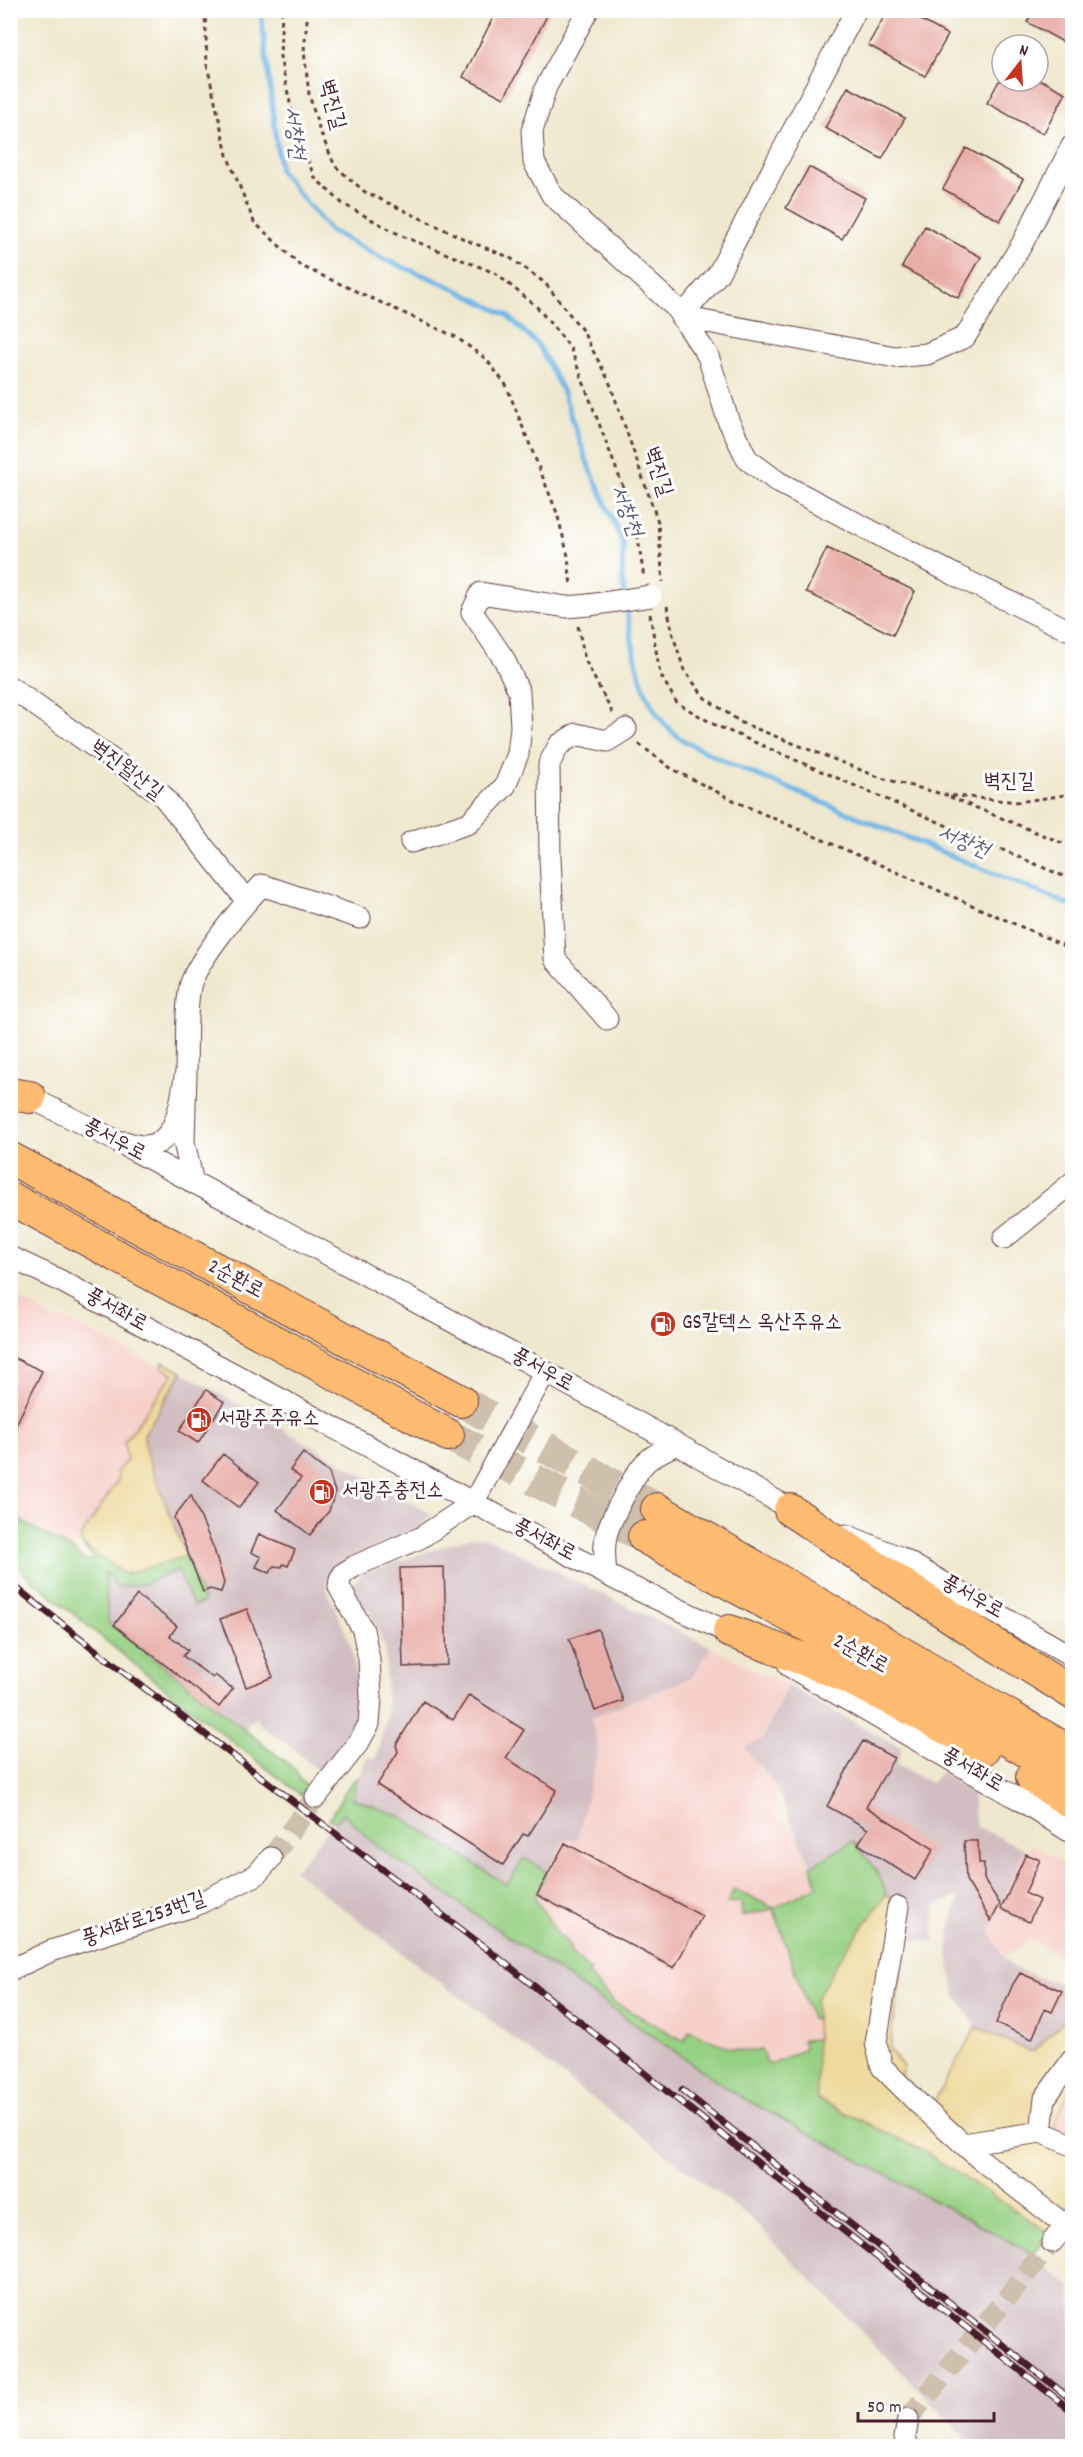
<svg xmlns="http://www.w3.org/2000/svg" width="1083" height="2457" font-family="Dekko,'Poor Story',sans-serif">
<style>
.built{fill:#f7d0ca}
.industrial{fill:#d2bec2}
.green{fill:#96d083;stroke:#707857;stroke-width:1.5}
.sand{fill:#eeda9e;stroke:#9c7c64;stroke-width:1.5}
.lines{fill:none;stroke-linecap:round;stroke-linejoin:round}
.stream{stroke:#70b7e7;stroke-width:5}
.building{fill:#e9ada7}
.minor-tunnel{stroke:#cec0ad;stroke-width:21;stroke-dasharray:21 10;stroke-linecap:butt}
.highway-tunnel{stroke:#cec0ad;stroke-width:32;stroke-dasharray:32 16;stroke-linecap:butt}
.minor-casing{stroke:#633d43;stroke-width:23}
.highway-casing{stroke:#633d43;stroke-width:34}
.path{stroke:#633d43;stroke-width:3;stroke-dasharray:4.5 4.5;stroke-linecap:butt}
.minor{stroke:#fff;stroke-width:21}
.highway{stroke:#ffbb71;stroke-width:32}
.rail-casing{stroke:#4a1f2b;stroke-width:7}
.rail{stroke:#fff;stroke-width:4.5;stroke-dasharray:14;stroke-linecap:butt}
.minor-bridge-casing{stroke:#633d43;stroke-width:23;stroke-linecap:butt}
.minor-bridge{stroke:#fff;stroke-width:21}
.labels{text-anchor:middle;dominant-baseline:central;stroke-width:6;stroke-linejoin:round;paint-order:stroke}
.street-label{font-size:21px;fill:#4a1f2b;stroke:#fff}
.poi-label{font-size:21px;fill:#4a1f2b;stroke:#fff;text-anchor:start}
.water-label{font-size:22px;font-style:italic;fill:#595c76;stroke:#fff}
</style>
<rect width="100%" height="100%" fill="#fff"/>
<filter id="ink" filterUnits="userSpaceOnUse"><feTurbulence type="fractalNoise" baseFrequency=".0167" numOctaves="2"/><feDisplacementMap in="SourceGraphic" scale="12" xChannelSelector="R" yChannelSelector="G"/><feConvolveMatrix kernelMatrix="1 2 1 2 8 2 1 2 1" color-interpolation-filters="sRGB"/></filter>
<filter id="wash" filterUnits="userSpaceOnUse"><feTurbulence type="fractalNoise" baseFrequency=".008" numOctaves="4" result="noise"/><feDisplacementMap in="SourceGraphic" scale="24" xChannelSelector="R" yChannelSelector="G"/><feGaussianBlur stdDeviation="1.35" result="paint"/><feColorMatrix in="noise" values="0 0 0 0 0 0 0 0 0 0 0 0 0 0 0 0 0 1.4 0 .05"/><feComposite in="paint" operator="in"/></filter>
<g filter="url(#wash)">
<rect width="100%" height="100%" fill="#efe8ce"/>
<path class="built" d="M10 1293 54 1320 65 1319 173 1374 124 1442 128 1460 117 1471 118 1480 71 1549 11 1515Z
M711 1647 787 1686 763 1735 757 1766 775 1786V1806L772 1816 792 1826 818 1886 774 1909 811 2019H816L817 2039 802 2040 806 2049 768 2065 750 2053 724 2045 690 2030 685 2041 615 2003 588 1975 590 1970 570 1952 569 1946 557 1933 535 1897 565 1839H577L598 1751 591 1718 692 1677Z
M1033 1844 1072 1869V1963L1071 1965 1031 1939 1004 1957 997 1947 990 1931 1022 1854Z
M1072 2084V2137L1055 2131 1058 2116Z"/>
<path class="industrial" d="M182 1372 431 1514 420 1527 345 1560 330 1572 326 1587 351 1646 357 1682V1722L320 1773 295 1750 262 1727 255 1717 244 1729 108 1622 105 1571 144 1584 177 1570 194 1606 204 1602 146 1453 144 1435Z
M471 1537 488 1538 711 1647 692 1677 591 1718 598 1751 577 1840 565 1839 547 1872 524 1858 507 1885 402 1817 352 1798 367 1757 376 1759 387 1712 385 1648 369 1609 359 1610 353 1598 352 1584 362 1574Z
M787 1686 902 1748 897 1765 931 1783 940 1773 972 1793 976 1826 1026 1850 1022 1854 990 1931 997 1947 1011 1966 1047 1980 1072 1984V2013L1032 2053 976 2027 956 1995 948 1955 951 1926 959 1896 935 1906 934 1942 907 1939 911 1915 904 1901 886 1895 884 1883 873 1865 853 1842 811 1866 775 1786 744 1748 762 1739Z
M342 1813 378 1847 739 2096 1024 2249 1072 2287V2446H974L750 2218 294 1871Z"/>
<path class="green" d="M10 1515 71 1549 86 1561 94 1559 82 1544 125 1574 186 1556 204 1602 194 1606 177 1570 144 1584 119 1587 105 1572 108 1622 296 1770 300 1780 306 1785 302 1796 134 1664 11 1562Z
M358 1777 352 1798 402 1817 507 1885 524 1858 547 1872 535 1898 557 1933 570 1946V1952L591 1971 588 1975 615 2003 684 2041 689 2030C711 2039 737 2056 761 2050L768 2065 805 2049 802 2040 817 2039V2099L922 2150 1050 2233 1032 2255 1024 2249 739 2096 378 1847 343 1813 335 1822 329 1819C340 1804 344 1787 358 1777Z
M853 1841C866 1858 882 1873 886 1895L839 1961 816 2000V2019H811L774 1909 742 1916 741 1902 727 1903 734 1889 774 1908 817 1886 811 1866Z"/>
<path class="sand" d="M163 1362 182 1372 144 1435 146 1453 186 1556 125 1574 82 1544 80 1538 118 1480 117 1471 127 1460 124 1442 173 1374 161 1367Z
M886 1895 904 1901 911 1915 889 2049 903 2067 902 2078 932 2105 976 2027 1032 2052 1072 2013V2084L1058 2116 1055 2130 1072 2137V2202L1063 2207 1050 2233 922 2150 817 2099 816 2000 838 1961Z"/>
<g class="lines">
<path class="stream" d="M263 10 261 14 280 171 330 231 388 261 445 284 507 315 539 346 562 390 588 464 623 543 622 578 625 596
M626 606C634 653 640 712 684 741 699 749 715 756 730 764L1072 906"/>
</g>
<g id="blocks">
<path class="building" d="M497 10H550L504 98 463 77Z
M888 10H903L948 35 925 76 868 45Z
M1034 10H1072V47L1027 22Z
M999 81H1043L1066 93 1043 134 987 103Z
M848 87 905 118 882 159 825 128Z
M966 148 1023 179 1000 221 943 189Z
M809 167 865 198 842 239 786 208Z
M925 226 981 257 958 298 902 267Z
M827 548 915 591 893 635 806 592Z
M10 1356 42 1371 10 1437Z
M206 1390 224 1402 198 1443 179 1431Z
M303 1453 329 1473 335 1492 329 1511 310 1535 277 1510 301 1478 290 1470Z
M223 1454 259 1482 239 1508 203 1480Z
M191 1495 214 1549 224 1583 221 1592 210 1589 203 1592 174 1517Z
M259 1534 295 1550 288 1566 283 1564 282 1567 274 1566 270 1573 256 1567 261 1557 251 1552Z
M444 1567 447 1665 403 1667 400 1568Z
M137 1595 177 1626 170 1636 188 1650 183 1656 213 1678 215 1675 233 1689 219 1707 114 1625Z
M247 1609 273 1677 246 1687 220 1619Z
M598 1629 623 1701 595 1711 569 1639Z
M469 1695 524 1730 506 1758 557 1790 528 1836 523 1834 503 1865 377 1785 398 1752 396 1745 423 1701 453 1720Z
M863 1741 894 1758 866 1807 934 1849 915 1880 858 1844 868 1829 827 1806Z
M964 1841H978L979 1863H984V1879L1000 1904 991 1921 966 1880Z
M565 1843 702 1916 674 1968 537 1895Z
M1026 1854 1040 1860 1025 1893 1039 1900 1029 1922 1001 1909Z
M1020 1973 1062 1991 1052 2012 1045 2009 1032 2039 996 2023 1013 1984Z"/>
</g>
</g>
<g filter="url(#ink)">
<use href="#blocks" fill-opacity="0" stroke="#633d43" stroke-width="1.5"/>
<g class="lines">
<path class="minor-tunnel" d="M271 1858 316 1797
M908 2419 1052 2242"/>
<path class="highway-tunnel" d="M461 1401 657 1509
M448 1435 644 1537"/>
<g class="minor-casing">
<path id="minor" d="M588 10 546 87 532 131 534 162 552 195 675 307 708 356 728 420 747 459 778 482 955 575 1066 629 1072 630
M681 317 895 357 927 354 965 337 1022 244 1072 146
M681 317 718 274 856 10
M10 687 162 795 247 901
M411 842 469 823 505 786 518 754 521 727 519 692 504 659 472 612 481 593 566 607 589 605
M607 1019 555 959 550 858 549 764 559 745 576 734 607 741 626 729
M186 1072C187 1049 185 1003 191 983 200 957 243 905 262 885L360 918
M19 1092 115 1140 498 1346 677 1444 801 1515
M125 1142C131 1144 138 1146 144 1146 179 1146 181 1096 186 1072L184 1142 193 1183
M1004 1238 1072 1183
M10 1257 59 1280 619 1581 738 1637
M846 1535 899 1557 1072 1657
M606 1574C605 1561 603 1549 606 1537 608 1523 635 1473 645 1463 654 1454 666 1449 677 1444
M789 1666 1022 1801 1072 1833
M316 1797 359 1742 369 1724 371 1698 369 1659 363 1630 339 1587 340 1579 344 1573 355 1566 420 1538 473 1503 545 1372
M898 1907 876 2043 882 2067 919 2104 981 2160 1066 2226
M10 1970 51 1951 196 1905 256 1875 271 1858
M1072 2060 1045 2098 1041 2132 1072 2145
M963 2144 1041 2132
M1052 2242 1072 2218
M908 2419 905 2437 908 2446"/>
</g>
<g class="highway-casing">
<path id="highway" d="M10 1094 30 1097
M10 1158 461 1401
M10 1198 448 1435
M657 1509 1072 1753
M790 1510 962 1624 1072 1693
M644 1537 891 1671 1072 1778
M729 1631 834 1671 904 1705 984 1749
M1032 1777 1072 1803"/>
</g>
<path class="path" d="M205 10 207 65 227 155 254 222 301 266 456 337 486 359 506 385 557 513 568 556 571 587
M282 10 280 57 297 135 315 178 343 204 402 236 495 273 536 306 570 347 625 492 637 532 644 578
M308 10 304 51 309 94 319 129 335 166 365 192 473 243 509 257 545 283 582 330 609 381 658 522 663 582
M667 606 673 635 684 670 705 698 742 723 881 778 946 795 1018 802 1072 794
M650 614 660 674 677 703 715 725 1072 880
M578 626 585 660 613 714
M639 744 672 769 741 804 1072 949
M950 797 1072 847"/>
<use href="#minor" class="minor"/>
<use href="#highway" class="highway"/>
<g class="rail-casing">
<path id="rail" d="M10 1583 122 1671 496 1956 1072 2411
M682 2090 1072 2400"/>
</g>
<use href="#rail" class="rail"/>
<g class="minor-bridge-casing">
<path id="minor-bridge" d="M589 605 651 596"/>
</g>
<use href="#minor-bridge" class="minor-bridge"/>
</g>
</g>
<defs>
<g id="fuel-disc" transform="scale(1.35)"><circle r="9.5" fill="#c8321e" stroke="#fff"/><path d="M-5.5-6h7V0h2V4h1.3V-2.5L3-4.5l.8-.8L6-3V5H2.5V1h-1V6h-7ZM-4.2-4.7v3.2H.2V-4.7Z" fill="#fff"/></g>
</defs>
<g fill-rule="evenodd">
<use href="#fuel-disc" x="663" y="1324"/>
<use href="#fuel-disc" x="199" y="1420"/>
<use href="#fuel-disc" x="322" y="1492"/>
</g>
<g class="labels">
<g class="street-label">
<text transform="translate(331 105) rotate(75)">벽진길</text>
<text transform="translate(657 472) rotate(72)">벽진길</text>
<text transform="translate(126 771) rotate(37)">벽진월산길</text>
<text x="1009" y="783">벽진길</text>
<text transform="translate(114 1141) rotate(28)">풍서우로</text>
<text transform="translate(235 1280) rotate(28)">2순환로</text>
<text transform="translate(116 1311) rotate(29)">풍서좌로</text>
<text transform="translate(542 1371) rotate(29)">풍서우로</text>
<text transform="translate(544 1541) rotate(28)">풍서좌로</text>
<text transform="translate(972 1598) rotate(29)">풍서우로</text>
<text transform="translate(860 1655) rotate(29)">2순환로</text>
<text transform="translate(972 1771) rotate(30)">풍서좌로</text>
<text transform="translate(144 1920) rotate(-19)">풍서좌로253번길</text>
</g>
<g class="poi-label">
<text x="682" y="1324">GS칼텍스 옥산주유소</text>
<text x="218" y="1420">서광주주유소</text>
<text x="342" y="1492">서광주충전소</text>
</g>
<g class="water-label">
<text transform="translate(293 133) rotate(83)">서창천</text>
<text transform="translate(625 511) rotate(69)">서창천</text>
<text transform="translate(963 843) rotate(23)">서창천</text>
</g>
</g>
<rect width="1083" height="2457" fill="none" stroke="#fff" stroke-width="36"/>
<g transform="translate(1020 63) rotate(17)"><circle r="28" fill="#ffffff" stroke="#b7a5aa" stroke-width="1.5"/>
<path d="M0-4.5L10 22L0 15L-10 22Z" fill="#c8321e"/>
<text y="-9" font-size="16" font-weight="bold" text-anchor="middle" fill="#4a1f2b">N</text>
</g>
<path d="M858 2412v9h136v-9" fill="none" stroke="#4a1f2b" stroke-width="3"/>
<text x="867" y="2412" font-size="18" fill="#4a1f2b" stroke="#ffffff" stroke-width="4.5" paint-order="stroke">50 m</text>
</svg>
